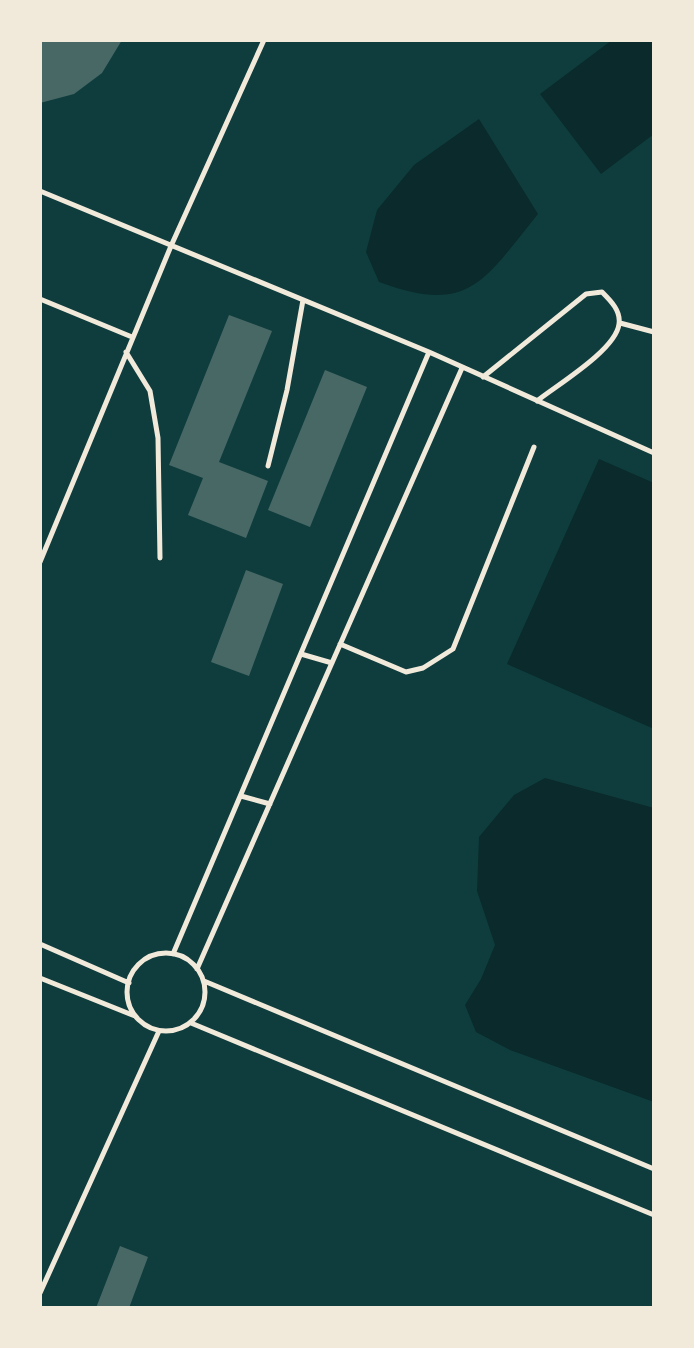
<svg xmlns="http://www.w3.org/2000/svg" width="694" height="1348" font-family="'PT Sans Narrow',sans-serif">
<style>
.water{fill:#0a2a2b}
.building{fill:#486865}
.lines{fill:none;stroke-linecap:round;stroke-linejoin:round}
.service{stroke:#f1e9da;stroke-width:5}
</style>
<rect width="100%" height="100%" fill="#0f3d3e"/>
<path class="water" d="M612 40H654V134L601 174 540 94Z
M479 119 538 214C484 280 470 316 379 282L366 252 377 210 414 165Z
M599 459 654 483V729L507 664Z
M545 778 654 808V1102L510 1050 476 1032 465 1005 481 979 495 945 477 891 479 837 514 795Z"/>
<path class="building" d="M40 40H122L102 73 74 94 40 103Z
M229 315 272 331 219 462 268 481 246 538 188 515 203 478 169 465Z
M325 370 367 387 310 527 268 510Z
M246 570 283 584 249 676 211 662Z
M120 1246 148 1257 129 1308H96Z"/>
<g class="lines">
<path class="service" d="M40 191 429 352 654 453
M40 299 132 337
M620 323 654 332
M126 352 150 391 158 438 160 558
M483 377 586 294 602 292C611 301 621 311 619 324 616 350 557 385 537 401
M268 466 287 390 303 300
M40 562 171 246 264 40
M340 644 406 672 423 668 453 649 534 447
M301 654 332 663
M241 796 270 804
M40 944 129 983
M127 992a39 39 0 1 1 78 0a39 39 0 1 1-78 0Z
M173 954 429 352
M197 969 462 368
M40 978 135 1016
M204 981 654 1169
M191 1023 654 1215
M40 1293 159 1031"/>
</g>
<rect width="694" height="1348" fill="none" stroke="#f1e9da" stroke-width="84"/>
</svg>
